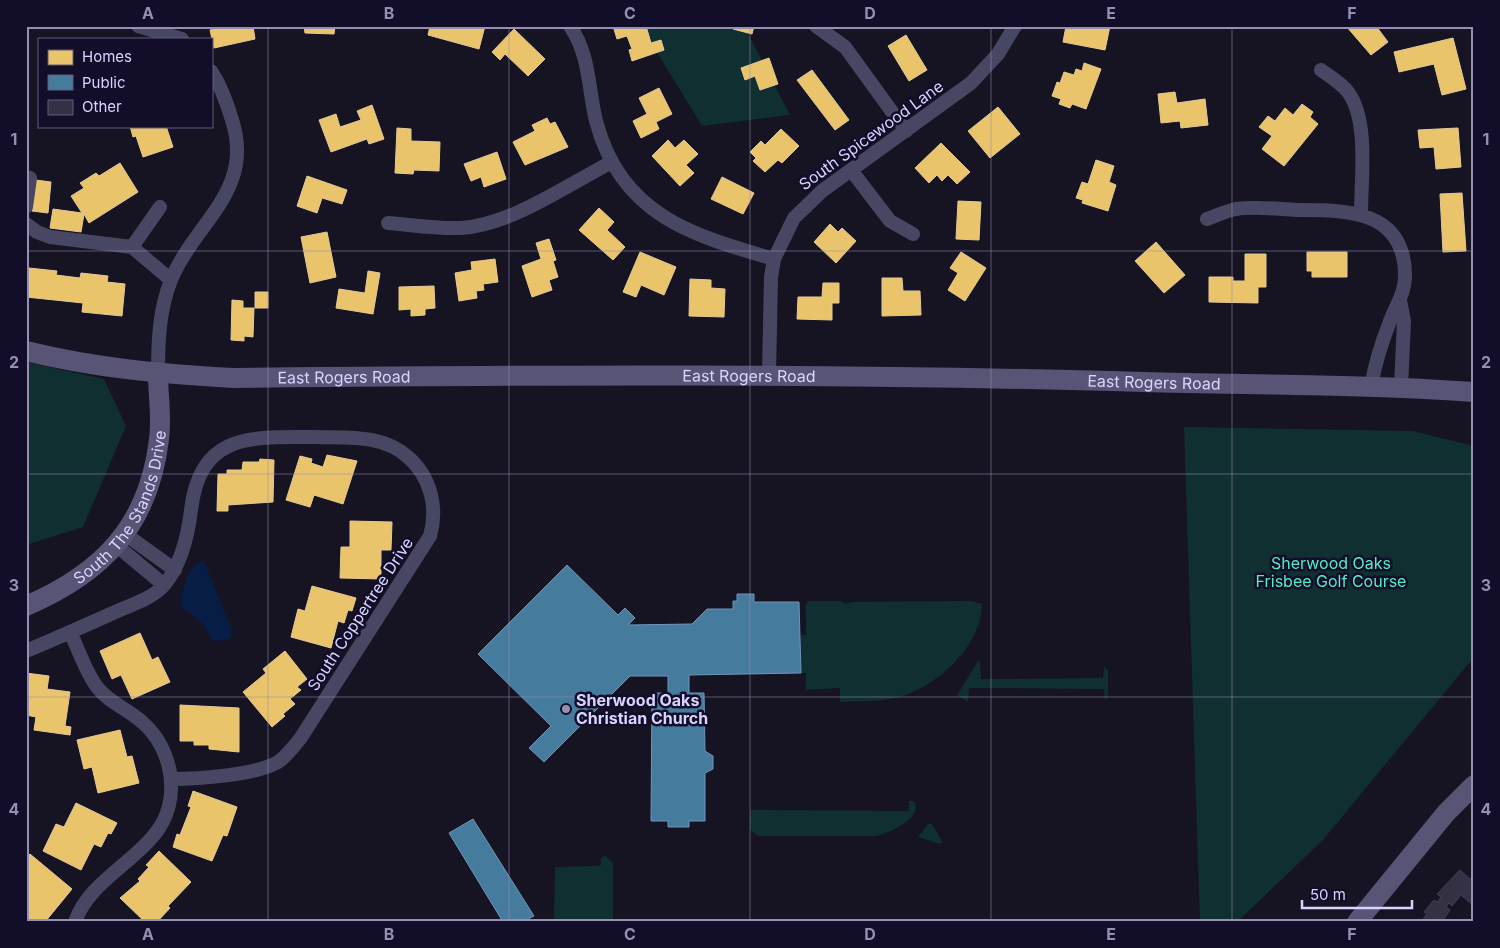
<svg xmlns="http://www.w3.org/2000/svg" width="1500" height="948" font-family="Inter,sans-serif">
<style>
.green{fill:#102f30}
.water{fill:#071d46}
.homes{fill:#e9c46a;stroke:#e4c997}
.public{fill:#457b9d;stroke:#7196ba}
.building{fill:#343144;stroke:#433e57}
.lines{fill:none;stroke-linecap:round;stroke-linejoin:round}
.street{stroke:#484763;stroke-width:14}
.secondary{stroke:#575475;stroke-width:20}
.grid{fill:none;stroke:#9590b2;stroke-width:1;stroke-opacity:0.55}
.poi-dot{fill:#9590b2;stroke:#120d28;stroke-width:2}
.labels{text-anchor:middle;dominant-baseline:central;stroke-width:5;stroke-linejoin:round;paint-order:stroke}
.street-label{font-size:16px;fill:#d9d4ff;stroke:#120d28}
.park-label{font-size:16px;fill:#53ecc5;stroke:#120d28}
.poi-label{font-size:16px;font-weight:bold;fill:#d9d4ff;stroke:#120d28;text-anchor:start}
.neatline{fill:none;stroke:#9590b2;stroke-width:2}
.grid-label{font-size:16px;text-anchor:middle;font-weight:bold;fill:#9590b2}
</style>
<rect width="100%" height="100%" fill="#161322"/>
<path class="green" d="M641 26H744L790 115 702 126Z
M26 362 104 379 126 426 83 527 26 545Z
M1184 427 1413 431 1474 446V657L1323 840 1237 922H1200Z
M808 601H841L845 604 851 602 972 601 982 604C981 648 935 689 895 698 877 702 858 701 840 702V688L806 690V673H801V635H806V605Z
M978 661 980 662 981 679 1103 678 1104 667 1108 670V697L1105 700 1104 689 969 688 968 702 957 695Z
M909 801H914C924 818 889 833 876 836H758L750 830V810L909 811Z
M928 824H932L942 841 940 844 918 837Z
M604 855 613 863V922H604L603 919H563V922H554L555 867 597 866 601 865V859Z"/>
<path class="water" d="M204 561 231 628V637L223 641 212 640 204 625 180 605C183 590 186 564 204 561Z"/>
<path class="homes" d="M228 26H253L255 39 214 48 210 30Z
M304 26H335L334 34 305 33Z
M430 26H485L479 49 428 35Z
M613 26H646L651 43 661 40 664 50 632 61 629 50 632 49 627 36 617 39Z
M733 26H754L752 34 733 29Z
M1066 26 1082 29 1083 26H1110L1105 50 1063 42Z
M1346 26H1376L1388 42 1371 55Z
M514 29 545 59 528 76 505 54 500 60 492 52Z
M906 35 927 70 909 81 888 46Z
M1453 38 1466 89 1442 95 1434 64 1399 72 1394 52Z
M769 58 778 84 760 90 755 76 745 80 741 68Z
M1084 63 1101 69 1086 109 1072 104 1070 108 1059 104 1061 99 1052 96 1057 82 1060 83 1064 72 1074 75 1076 69 1082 71Z
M812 70 849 120 835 130 797 80Z
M659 88 672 114 656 122 659 129 641 138 633 121 647 114 639 98Z
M1175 92 1177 103 1205 99 1208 125 1181 128 1180 121 1161 123 1158 94Z
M1302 104 1313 112 1310 117 1318 124 1284 166 1262 149 1272 136 1259 127 1268 116 1275 121 1285 108 1293 115Z
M372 105 384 139 369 144 367 139 331 152 319 120 336 114 340 127 361 120 357 111Z
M998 107 1020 134 990 158 968 131Z
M547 118 550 124 555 122 568 147 525 165 513 142 535 131 532 125Z
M130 126H166L173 147 143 157 136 136 133 137Z
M397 128 411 129V141L440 142 439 171 414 170 413 174 395 173Z
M1458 128 1461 167 1436 169 1434 147 1420 148 1418 130Z
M781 129 799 146 782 163 778 160 765 172 753 161 756 158 750 152 761 141 765 145Z
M668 140 675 148 684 140 698 154 686 165 694 173 680 186 652 156Z
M941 143 970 172 957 184 948 175 942 181 937 175 929 183 915 168Z
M497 152 506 179 484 187 481 177 471 181 464 164Z
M1096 160 1114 166 1109 182 1116 185 1108 211 1082 203 1083 200 1076 198 1082 182 1088 184Z
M120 163 138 192 89 223 84 214 81 232 50 228 53 209 82 213 71 196 84 188 80 183 96 173 99 176Z
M307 176 347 190 342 204 322 198 317 213 297 206Z
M722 177 754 193 743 214 711 199Z
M36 180 51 182 48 213 32 211Z
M1462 193 1466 251 1443 252 1440 194Z
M958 201 981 202 979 240 956 239Z
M599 208 614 222 607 230 625 247 613 260 579 230Z
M830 224 838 232 842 228 856 241 836 263 814 242Z
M327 232 336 277 310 283 301 237Z
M549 239 556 260 553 261 558 277 549 280 552 290 532 297 522 266 541 259 536 243Z
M1156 242 1185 275 1164 293 1135 261Z
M640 252 676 267 664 295 641 285 636 297 623 292Z
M961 252 986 268 965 301 948 290 958 273 950 268Z
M1307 252H1347V277H1312V271H1307Z
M1245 254H1266V287H1258V303L1209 302V277H1233V281H1245Z
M495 259 498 282 483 284 484 290 476 291 477 298 459 301 455 273 472 270 471 262Z
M29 268 57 271 56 275 80 278 81 273 108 276 107 282 125 284 122 316 82 312 83 303 26 297Z
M368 271 380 273 373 314 336 308 339 289 365 293Z
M882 278H902L903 291H920L921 315 882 316Z
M690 279 711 280V288L725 289 724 317 689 316Z
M823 283H839V303H832V320L797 319 798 297H822Z
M434 286 435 308 425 309V315L411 316V309L399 310V287Z
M255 292H268V308H255Z
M232 300 243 301V308H254L253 337 244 336V341L231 340Z
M327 455 357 461 343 504 314 495 310 507 286 500 300 456 312 459 311 463 323 467Z
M260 459 274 460 273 502 228 505V511H217L218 474H227V470H242L243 462H259Z
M350 521 392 522 391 550H381V579L340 578 341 547H350Z
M312 586 356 598 352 611 348 610 344 623 338 621 331 648 291 637 298 609 305 611Z
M140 633 152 660 158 657 170 682 132 699 121 675 112 679 100 651Z
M285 651 307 679 297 687 301 690 290 699 295 704 283 714 285 716 272 727 243 692 266 673 263 669Z
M26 673 49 676 47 689 70 692 65 726 71 727 70 735 34 730 36 717 26 715Z
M180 705 239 708V752L209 749V745H194V741H180Z
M120 730 127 757 132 756 139 783 98 793 92 767 84 769 77 740Z
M193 791 237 807 227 836 223 835 212 861 173 847 177 834 180 835 191 807 188 806Z
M76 803 117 823 111 834 108 833 101 847 94 844 81 870 43 851 56 824 64 827Z
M159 851 191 882 168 906 170 908 157 922H145L120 898 140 881 138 879 149 867 146 865Z
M30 854 72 889 45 922H26V858Z"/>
<path class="public" d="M567 565 618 615 625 608 635 618 628 625 692 624 707 609H733V601H737V594H754V602H799L801 673 689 675V693H704L705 751 713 756V769L705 773V821H689V827H668V821H651L652 693H668V676H630L544 762 529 748 551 726 478 654Z
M473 819 534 916 522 922H503L449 833Z"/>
<path class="building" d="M1460 870 1470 879 1472 877 1474 878V906L1461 895 1452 906 1449 903 1446 907 1450 910 1442 922H1421L1427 914 1424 912 1434 900 1437 902 1441 897 1437 894Z"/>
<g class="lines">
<path class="street" d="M138 26 182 39
M570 26C590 55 588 88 596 121 621 215 691 235 774 259
M816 26 845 47 906 131
M1321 70C1329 76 1341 83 1348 92 1369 120 1361 179 1361 214
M851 170 890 221 913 234
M26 207 30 178
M1207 219C1216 216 1226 211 1236 209 1255 206 1277 209 1297 210 1344 210 1404 209 1405 274 1406 292 1395 307 1389 324 1381 344 1375 365 1371 386
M388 223C412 225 437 229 461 228 511 225 567 185 612 162
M26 224 37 232 50 237 132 247 171 280
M132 247 160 207
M1400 300 1404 321 1401 387
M158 374C158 342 159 310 171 280 195 222 255 191 232 120 227 103 221 86 211 71
M769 374 771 277 774 259 794 218 822 191 971 83 998 54 1015 26
M125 534 175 570
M116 545 164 585
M70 632C79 650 85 671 97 687 109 703 128 709 142 722 174 749 182 802 154 835 130 865 88 884 75 922
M26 651C55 639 84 626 113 613 130 605 153 599 165 584 182 563 188 535 191 510 200 432 252 437 315 437 348 438 382 434 408 457 431 477 438 508 430 536L300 739C293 747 287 756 278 762 256 775 198 779 172 779"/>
<g class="secondary">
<path id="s1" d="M26 351C95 368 162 374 233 378 536 375 840 373 1143 382 1254 385 1364 384 1474 392"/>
<path id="s2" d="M26 606C103 573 149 525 159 439 162 418 158 395 158 374"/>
<path d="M1357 922 1446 813 1474 785"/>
</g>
</g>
<path class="grid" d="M268 26V922M509 26V922M750 26V922M991 26V922M1232 26V922M26 251H1474M26 474H1474M26 697H1474"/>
<circle class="poi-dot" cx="566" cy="709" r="5"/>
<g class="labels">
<g class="street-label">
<text transform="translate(871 135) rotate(-36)">South Spicewood Lane</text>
<text stroke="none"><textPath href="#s1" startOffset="725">East Rogers Road</textPath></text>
<text stroke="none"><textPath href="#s1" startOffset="320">East Rogers Road</textPath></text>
<text stroke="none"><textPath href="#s1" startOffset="1130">East Rogers Road</textPath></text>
<text stroke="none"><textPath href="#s2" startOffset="145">South The Stands Drive</textPath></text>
<text transform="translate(360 614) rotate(-57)">South Coppertree Drive</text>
</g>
<g class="park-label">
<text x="1331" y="563">Sherwood Oaks<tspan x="1331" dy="18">Frisbee Golf Course</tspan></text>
</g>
<g class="poi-label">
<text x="576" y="700">Sherwood Oaks<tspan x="576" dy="18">Christian Church</tspan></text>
</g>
</g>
<rect width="1500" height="948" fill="none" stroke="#120d28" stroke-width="55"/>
<rect x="38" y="38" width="175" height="90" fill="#120d28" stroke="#625d7e"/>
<rect x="48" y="50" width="25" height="15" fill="#e9c46a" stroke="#625d7e"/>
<text x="82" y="62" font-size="15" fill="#d9d4ff">Homes</text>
<rect x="48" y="75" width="25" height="15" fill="#457b9d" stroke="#625d7e"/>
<text x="82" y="88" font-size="15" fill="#d9d4ff">Public</text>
<rect x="48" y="100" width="25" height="15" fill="#343144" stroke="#625d7e"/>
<text x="82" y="112" font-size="15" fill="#d9d4ff">Other</text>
<path d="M1302 900v8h110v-8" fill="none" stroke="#d9d4ff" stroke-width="2.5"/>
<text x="1310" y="900" font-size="15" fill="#d9d4ff" stroke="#120d28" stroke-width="4" paint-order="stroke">50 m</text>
<rect x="28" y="28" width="1444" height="892" class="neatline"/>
<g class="grid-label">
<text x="148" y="19">A</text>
<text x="389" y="19">B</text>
<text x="630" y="19">C</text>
<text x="870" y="19">D</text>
<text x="1111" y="19">E</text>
<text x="1352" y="19">F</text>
<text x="14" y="145">1</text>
<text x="1486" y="145">1</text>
<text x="14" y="368">2</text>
<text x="1486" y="368">2</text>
<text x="14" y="591">3</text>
<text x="1486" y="591">3</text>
<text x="14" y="815">4</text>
<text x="1486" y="815">4</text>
<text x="148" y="940">A</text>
<text x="389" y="940">B</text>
<text x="630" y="940">C</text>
<text x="870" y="940">D</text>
<text x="1111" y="940">E</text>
<text x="1352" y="940">F</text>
</g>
</svg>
